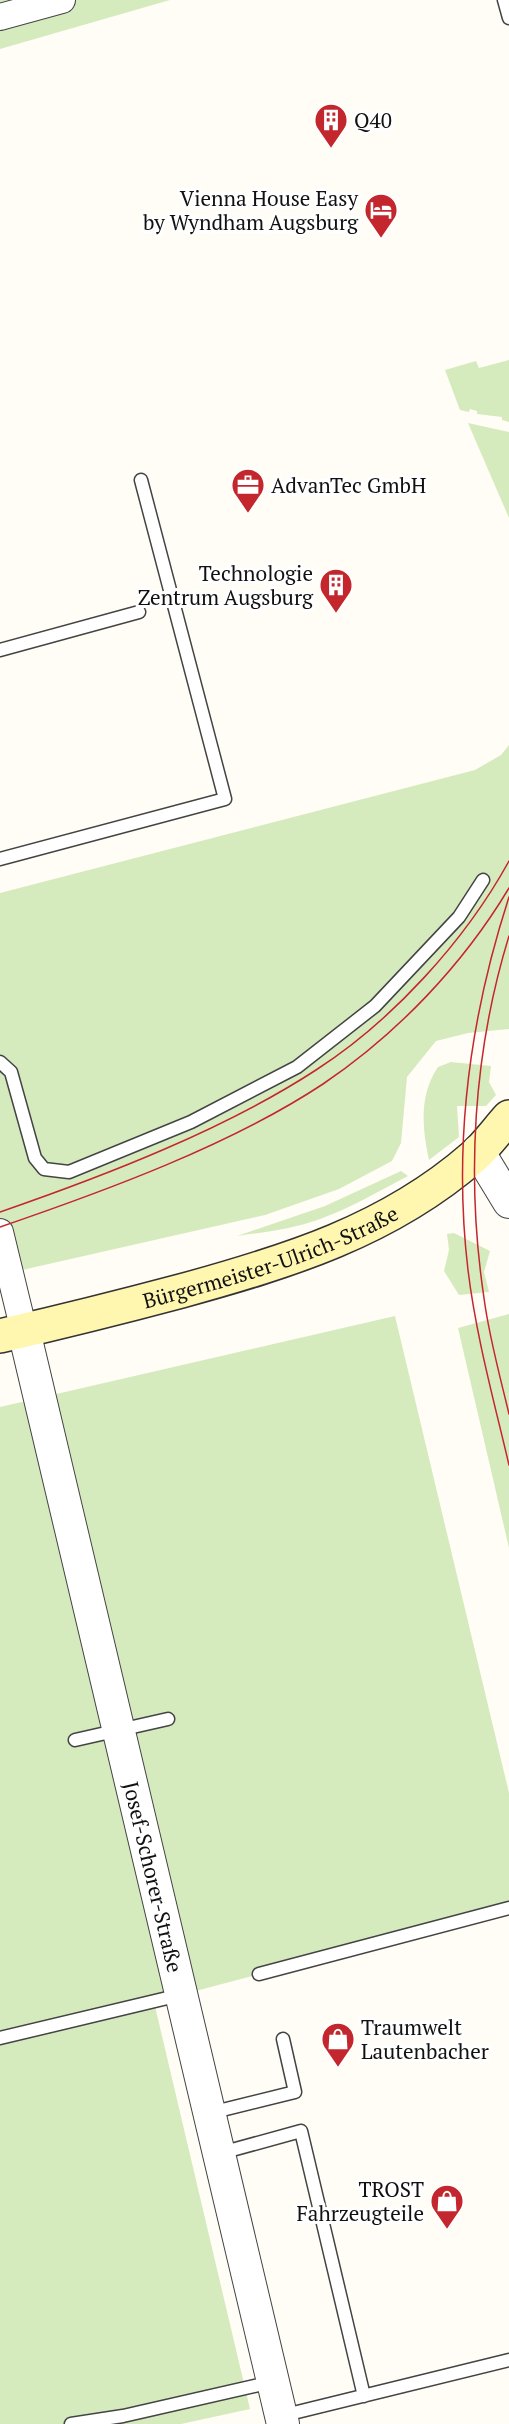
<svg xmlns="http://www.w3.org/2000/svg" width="509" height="2424" font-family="'PT Serif',serif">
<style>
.green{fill:#d5ebbd}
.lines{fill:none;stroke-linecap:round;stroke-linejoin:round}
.service-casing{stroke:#444;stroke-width:15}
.minor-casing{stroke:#444;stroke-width:28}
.tertiary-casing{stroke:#444;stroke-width:34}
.secondary-casing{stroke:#333;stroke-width:36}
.service{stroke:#fff;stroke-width:12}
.minor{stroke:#fff;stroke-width:26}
.tertiary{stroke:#fff;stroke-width:32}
.secondary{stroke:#fff6b0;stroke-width:33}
.tram{stroke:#c4262e;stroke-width:1.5}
.labels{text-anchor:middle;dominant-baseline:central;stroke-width:6;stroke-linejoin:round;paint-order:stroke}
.poi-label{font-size:21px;fill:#111;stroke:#fff;text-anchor:start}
.street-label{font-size:21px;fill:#111;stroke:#fff}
</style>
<rect width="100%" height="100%" fill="#fffdf5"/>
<path class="green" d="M0 0H170L0 49Z
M509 360V422L502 420V417L477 414V411L470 409 469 412 460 410 445 370 476 361 479 368Z
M468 423 509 432V518Z
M509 745V1029L468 1033 436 1041 407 1077 401 1143 392 1161 339 1189 265 1215 0 1275V893L475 770 501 755Z
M451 1062 491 1066 489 1082 496 1095 486 1106H457L459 1137 429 1160C422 1129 419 1095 438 1067Z
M401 1171 408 1176C379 1191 351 1208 320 1219 293 1229 265 1232 237 1236L325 1206Z
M454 1233 490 1251 484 1272 489 1292 459 1295 444 1271 449 1250 447 1234Z
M509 1314V1548L458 1328Z
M395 1316 509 1793V1908L154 2002 250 2409 181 2424H0V1407Z"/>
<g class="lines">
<g class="service-casing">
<path id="service" d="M504 0 509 18
M0 650 139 612
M0 859 225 799 141 480
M0 1062 11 1072 35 1158 44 1169 69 1172 191 1122 297 1067 375 1006 459 917 483 880
M75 1740 168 1719
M259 1974 509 1908
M0 2038 180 1995
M210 2113 295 2092 283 2039
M221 2153 301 2131 364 2396
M281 2416 509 2360
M71 2424 123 2416 272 2382"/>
</g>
<g class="minor-casing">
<path id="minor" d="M0 17 62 0
M0 1232 24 1331"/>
</g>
<g class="tertiary-casing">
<g id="tertiary">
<path d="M478 1151 509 1202"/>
<path id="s1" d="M24 1331 283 2424"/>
</g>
</g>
<g class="secondary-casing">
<g id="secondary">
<path id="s2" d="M0 1336C61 1322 121 1307 181 1291 287 1262 388 1231 473 1157 486 1146 497 1130 509 1117"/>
</g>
</g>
<use href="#service" class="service"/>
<use href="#minor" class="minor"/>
<use href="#tertiary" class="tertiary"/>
<use href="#secondary" class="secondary"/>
<path class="tram" d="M509 897C470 1017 453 1144 468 1270 476 1336 494 1401 509 1465
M509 936C473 1053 466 1178 484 1298 489 1337 500 1376 509 1414
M0 1212C104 1176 224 1130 316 1070 392 1021 465 941 509 861
M0 1227C105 1191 231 1145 323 1084 397 1034 463 965 509 888"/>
</g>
<defs>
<g id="building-pin" transform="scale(1.725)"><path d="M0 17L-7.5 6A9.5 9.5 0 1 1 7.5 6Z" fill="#c4262e" stroke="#fff"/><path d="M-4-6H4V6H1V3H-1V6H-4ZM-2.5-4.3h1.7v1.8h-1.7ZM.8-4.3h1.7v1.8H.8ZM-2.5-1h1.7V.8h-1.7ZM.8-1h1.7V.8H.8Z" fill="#fff"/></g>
<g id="hotel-pin" transform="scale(1.725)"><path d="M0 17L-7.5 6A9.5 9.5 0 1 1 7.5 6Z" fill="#c4262e" stroke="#fff"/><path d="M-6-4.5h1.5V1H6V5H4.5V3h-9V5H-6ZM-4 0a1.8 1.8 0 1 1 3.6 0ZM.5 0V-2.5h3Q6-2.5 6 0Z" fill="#fff"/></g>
<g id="office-pin" transform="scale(1.725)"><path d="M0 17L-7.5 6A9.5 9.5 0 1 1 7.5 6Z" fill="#c4262e" stroke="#fff"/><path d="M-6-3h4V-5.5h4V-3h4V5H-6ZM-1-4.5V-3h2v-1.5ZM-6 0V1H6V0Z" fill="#fff"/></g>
<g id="shop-pin" transform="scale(1.725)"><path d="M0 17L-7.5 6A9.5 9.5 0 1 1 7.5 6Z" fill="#c4262e" stroke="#fff"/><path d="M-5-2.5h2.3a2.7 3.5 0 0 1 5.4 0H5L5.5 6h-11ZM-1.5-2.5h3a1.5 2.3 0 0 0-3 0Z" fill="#fff"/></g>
</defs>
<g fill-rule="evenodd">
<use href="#building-pin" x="331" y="120"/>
<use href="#hotel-pin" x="381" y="210"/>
<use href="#office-pin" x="248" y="485"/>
<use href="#building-pin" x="336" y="585"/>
<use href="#shop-pin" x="338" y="2039"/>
<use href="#shop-pin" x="447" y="2201"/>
</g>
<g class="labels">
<g class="poi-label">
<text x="354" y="120">Q40</text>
<text x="358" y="198" text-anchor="end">Vienna House Easy<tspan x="358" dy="24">by Wyndham Augsburg</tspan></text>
<text x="271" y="485">AdvanTec GmbH</text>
<text x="313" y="573" text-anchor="end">Technologie<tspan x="313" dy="24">Zentrum Augsburg</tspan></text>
<text x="361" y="2027">Traumwelt<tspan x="361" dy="24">Lautenbacher</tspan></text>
<text x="424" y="2189" text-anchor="end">TROST<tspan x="424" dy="24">Fahrzeugteile</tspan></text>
</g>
<g class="street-label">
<text stroke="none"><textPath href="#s2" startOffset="282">Bürgermeister-Ulrich-Straße</textPath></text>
<text stroke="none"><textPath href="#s1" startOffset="561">Josef-Schorer-Straße</textPath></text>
</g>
</g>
</svg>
